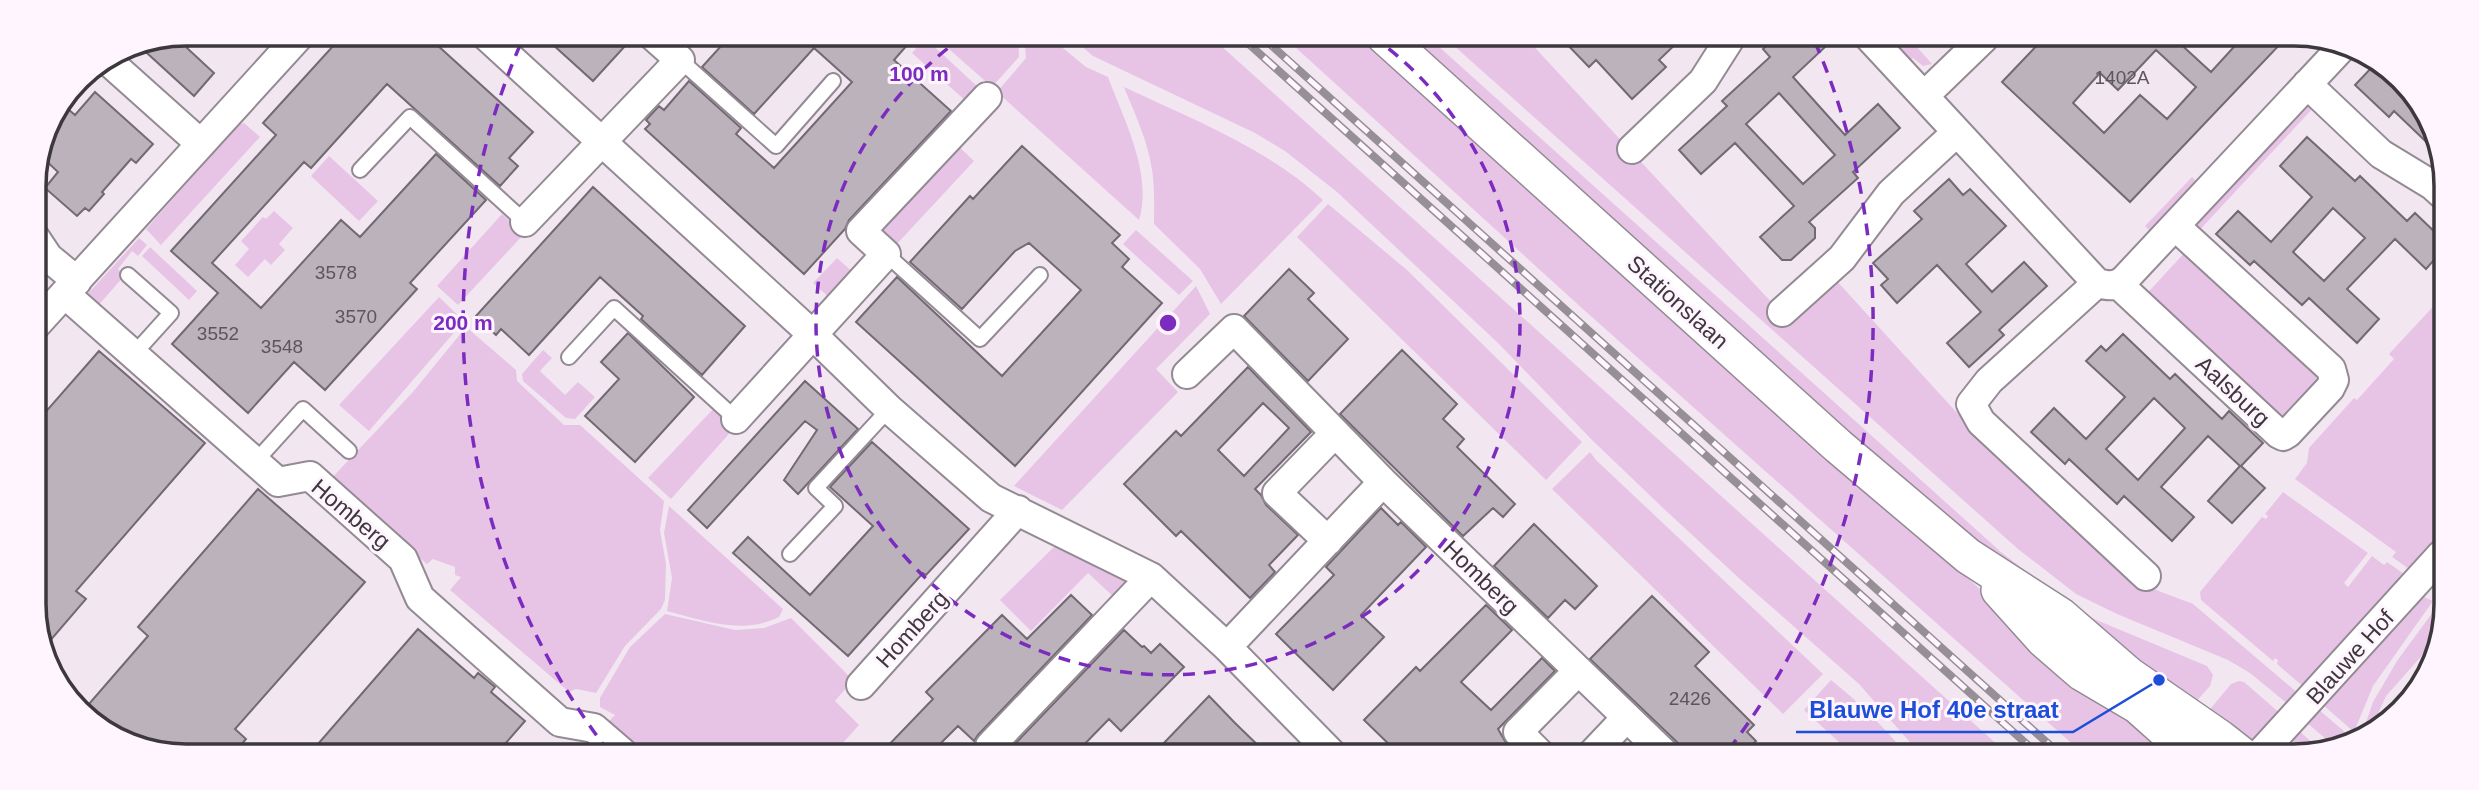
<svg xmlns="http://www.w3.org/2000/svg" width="2479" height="790" font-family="Helvetica,sans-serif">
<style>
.green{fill:#e7c4e6}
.building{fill:#bcb2bb;stroke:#726972;stroke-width:2;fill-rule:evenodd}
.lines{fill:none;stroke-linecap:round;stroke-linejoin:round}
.service-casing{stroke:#938a93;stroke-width:18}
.minor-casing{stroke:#938a93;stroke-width:32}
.tertiary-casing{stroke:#938a93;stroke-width:38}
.service{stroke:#fff;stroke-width:14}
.minor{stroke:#fff;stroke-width:28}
.tertiary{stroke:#fff;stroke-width:35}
.rail-casing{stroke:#968f96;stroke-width:8}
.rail{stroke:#fff5ff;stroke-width:5;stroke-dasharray:16;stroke-linecap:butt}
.ring{fill:none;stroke:#7b2cbf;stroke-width:3.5;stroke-dasharray:12 9}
.labels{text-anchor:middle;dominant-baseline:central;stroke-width:6;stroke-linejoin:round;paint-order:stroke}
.number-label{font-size:19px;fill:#5c565c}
.street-label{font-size:23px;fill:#3c383c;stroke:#fff5ff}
.rim{fill:none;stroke:#3c383c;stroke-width:3.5}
.centre{fill:#7b2cbf;stroke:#fff5ff;stroke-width:3.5}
.ring-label{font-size:21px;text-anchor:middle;font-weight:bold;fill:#7b2cbf;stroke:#fff5ff;stroke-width:6;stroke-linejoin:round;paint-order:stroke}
.leader{fill:none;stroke:#1d4ed8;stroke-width:2.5}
.callout-dot{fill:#1d4ed8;stroke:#fff5ff;stroke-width:2.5}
.callout-label{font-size:24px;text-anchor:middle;font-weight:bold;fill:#1d4ed8;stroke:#fff5ff;stroke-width:6;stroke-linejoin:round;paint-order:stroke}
</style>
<rect width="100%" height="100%" fill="#f2e7f1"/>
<path class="green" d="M933 35H1018L1019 57 992 87Z
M1024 35H1047L1086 67 1108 77C1124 120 1153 174 1139 220L997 92 1026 58Z
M1068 35 1210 36 2010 756H1922L1859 684 1741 580 1663 508 1591 439 1498 343 1337 192 1285 151 1255 133 1093 56Z
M1283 36H1364L1376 46 2031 635 2165 737 2152 756H2086L1584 310Z
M1402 36H1427L2001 552 2059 597 2094 619 2207 666 2213 675 2210 686 2193 705 2186 700 2190 694 2176 686 2173 691 1912 492Z
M1443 36 1525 37 1788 320 1835 279 1958 414 2151 588 2193 604 2300 695 2290 706 2250 673 2228 660 2117 614 2076 594 2018 549Z
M1884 37H1908L1932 64 1923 66 1913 58 1907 63Z
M925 38 980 89 967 102 912 53Z
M1124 87C1192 119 1267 148 1323 200L1221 304 1200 269 1154 224C1154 204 1155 184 1151 164 1146 137 1134 112 1124 87Z
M2308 98 2315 106 2195 235 2188 227Z
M244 123 260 137 161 245 146 229 240 124Z
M955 143 974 161 895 246 878 229Z
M329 156 378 201 359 221 311 176Z
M2192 177 2198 183 2151 232 2145 226Z
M1328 204 1407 270 1582 442 1546 480 1297 237Z
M274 211 293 228 279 244 285 250 271 265 265 259 248 277 235 265 249 249 241 241 263 217 266 219Z
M502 214 524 234 458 305 437 286Z
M1136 230 1193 281 1179 295 1123 244Z
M139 238 147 245 138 256 132 251 118 269 125 275 96 308 84 298Z
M150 247 197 291 189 300 142 256Z
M2187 250 2325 379 2285 421 2141 300Z
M837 258 855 274 831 299 813 283Z
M1196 286 1210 314 1156 369 1178 392 1062 510 1014 486Z
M439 297 464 321 369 431 339 405Z
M2442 297 2441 538 2412 571 2392 557 2396 552 2295 479 2307 463 2309 448 2354 398 2357 400 2394 359 2389 354Z
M466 327 516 370 517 381 564 425H580L664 501 660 530 666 564 665 600 661 609 625 646 596 693 576 689 569 692 450 590 461 577 455 575V567L433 559 427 564 327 483 412 393Z
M543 350 552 358 540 371 565 395 578 382 595 397 575 419 566 418 523 381 522 374Z
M715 407 736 426 671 499 648 478Z
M1590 452 1596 460 1823 674 1783 714 1552 489Z
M2283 492 2368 553 2344 583 2348 587 2372 556 2384 565 2387 562 2407 576 2306 689 2277 664 2278 660 2275 658 2273 661 2201 600 2200 592 2262 517 2266 519 2268 516 2265 514Z
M669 506 783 609 779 617C742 635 705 621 667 611L672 578 664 533Z
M1055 546 1099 564 1132 587 1118 601 1088 573 1031 631 1000 600Z
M2422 596 2433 601 2373 686 2354 732 2322 704Z
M2438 605 2441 606V634L2386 696 2370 731 2362 734 2373 702 2397 661Z
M665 614 735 630 764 628 791 618 853 680 835 701 859 725 834 753H637L605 725 615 715 600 707V698L630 647Z
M1831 680C1860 703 1884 727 1908 756L1853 755 1804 710Z
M2239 681 2244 682 2282 715 2255 739 2245 741 2202 719 2231 684Z
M2318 709 2352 738 2333 745 2306 722Z
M2298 730 2321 750 2303 756H2280L2281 751Z"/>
<path class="building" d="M185 33H201L187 48 214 73 194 96 136 43Z
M344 34H425L533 132 509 158 518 166 500 186 387 84 311 168 304 162 212 263 261 308 341 220 360 237 436 154 486 200 410 283 417 289 325 390 294 362 248 413 172 344 218 293 171 251 276 135 263 123Z
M541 34H636L593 81Z
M731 35H916L894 60 951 111 849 220 845 229 804 274 645 129 650 124 646 120 659 106 664 110 689 81 741 128 736 134 774 168 852 82 814 48 754 114 702 67Z
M1560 37H1683L1659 60 1666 67 1632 99 1596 60 1589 67Z
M1775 37H1816L1825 47 1793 77 1845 135 1878 104 1900 128 1853 172 1858 178 1809 222 1815 228V238L1791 260H1782L1760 237 1794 206 1735 143 1701 174 1679 150 1727 106 1722 101 1770 57 1763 49ZM1779 93 1835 155 1803 184 1746 124Z
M2044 38H2174L2211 72 2242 38H2286L2130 202 2002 82ZM2156 50 2196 87 2167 119 2140 95 2104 133 2073 103 2100 73 2118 90Z
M2375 64 2391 74 2413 94 2442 154 2440 155 2394 111 2389 117 2355 85Z
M95 92 153 144 136 163 131 159 102 192 104 194 89 211 85 208 77 216 45 188 58 172 40 155V150L45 127 61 103 75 115Z
M2307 137 2355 181 2360 176 2407 221 2415 213 2442 239V251L2426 269 2395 239 2347 289 2379 319 2357 343 2309 298 2302 305 2254 261 2250 265 2216 234 2238 211 2271 242 2312 197 2280 166ZM2333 208 2365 238 2324 281 2293 252Z
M1022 146 1120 235 1112 243 1129 259 1122 267 1162 303 1015 466 856 322 897 277 1002 376 1081 290 1029 243 1015 251 962 309 910 262 970 196 973 199Z
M1949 179 1963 195 1970 189 2006 226 1966 264 1992 292 2024 262 2047 286 1999 330 2004 335 1969 367 1947 343 1981 312 1937 265 1897 303 1881 285 1888 279 1873 263 1922 219 1914 211Z
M593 187 745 326 702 375 641 319 643 316 600 277 529 355 501 329 496 335 476 316Z
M1289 269 1314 293 1308 299 1348 339 1308 381 1244 316Z
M628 333 694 397 635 462 585 416 619 379 601 362Z
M2123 334 2170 379 2175 374 2222 419 2229 411 2263 443 2241 466 2265 488 2232 523 2208 501 2240 466 2208 436 2161 487 2194 517 2172 541 2124 496 2117 504 2069 459 2065 464 2031 432 2054 408 2086 439 2125 397 2086 361 2101 346 2106 351ZM2154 398 2185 428 2138 480 2106 449Z
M1402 350 1457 404 1443 419 1464 439 1457 447 1515 504 1503 517 1493 508 1463 536 1340 414Z
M99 351 205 443 76 591 86 599 43 649 36 634 35 424Z
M1248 367 1311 432 1255 489 1261 495 1266 505 1298 535 1269 565 1275 572 1250 598 1181 531 1176 536 1124 484 1176 431 1181 436ZM1263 403 1289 428 1244 476 1218 450Z
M805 381 858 429 798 494 784 480 817 430 805 421 707 528 688 510Z
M872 442 969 529 926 575 923 573 848 656 733 553 748 537 810 595 873 526 830 487Z
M258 489 365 582 235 729 246 739 235 752 146 751 82 712 148 636 138 627Z
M1381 508 1398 525 1401 522 1426 547 1361 615 1384 637 1333 690 1276 634 1334 575 1326 567Z
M1534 524 1597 586 1575 609 1565 600 1548 618 1494 566Z
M1071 595 1092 615 978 735 974 741 958 726 931 753H881L933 699 926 692 1002 615 1027 639Z
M1652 596 1709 652 1695 666 1754 725 1747 732 1756 741 1742 755H1682L1678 743 1590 659Z
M1486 605 1512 630 1461 682 1491 710 1542 658 1555 671 1498 729 1506 743 1517 755 1399 754 1364 720 1416 667 1420 671Z
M418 629 474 678 478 673 495 687 491 692 525 721 498 752H311Z
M1124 630 1142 647 1144 646 1151 653 1160 644 1184 667 1121 731 1109 719 1075 754 1016 753 1013 746Z
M1209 696 1235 723 1267 754H1172L1162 745Z"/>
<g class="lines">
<g class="service-casing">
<path id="service" d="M680 60 776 146 833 81
M360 170 410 117 525 222
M886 254 980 339 1040 275
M128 275 171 313 133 355
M569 357 614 308 736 419
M255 462 303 409 349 451
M790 554 835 506 816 488 889 409"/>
</g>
<g class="minor-casing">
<path id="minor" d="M484 34 813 335 889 409 991 498 1151 577 1227 647 1332 754
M1869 37 2097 283C2108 286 2115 287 2124 280L2344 45
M106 59 201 144
M2307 84 2381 154 2432 185 2443 195
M1924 96 1984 38
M1632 149 1703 81 1731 37
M525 222 680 60 653 36 655 34
M34 236 48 257 77 281
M2097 283 1989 381 1971 404 1981 422 2146 576
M2118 284 2279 434 2283 436 2288 433 2330 388 2334 380 2331 369 2175 226
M65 294 278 482 310 476 403 559 420 598 560 722 594 728 623 753
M1782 312 1842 258 1891 193 1957 132
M34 327 301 34
M1187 374 1234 329 1383 482 1666 755
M736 419 886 254 861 231 987 97
M1328 541 1277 493 1335 433
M1227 647 1383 482
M861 685 1018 510
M998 753 990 746 1151 577
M1541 755 1518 732 1578 671
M1591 755 1626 718
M2258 756 2441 555"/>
</g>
<g class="tertiary-casing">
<path id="tertiary" d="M1384 36 1838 446 1968 556 2061 616 2129 675 2220 738 2243 756
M1999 590 2044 640 2082 673 2138 706 2194 756"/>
</g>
<use href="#service" class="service"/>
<use href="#minor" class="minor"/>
<use href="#tertiary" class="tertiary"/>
<g class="rail-casing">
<path id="rail" d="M1240 36 2040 756
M1261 36 2062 756"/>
</g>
<use href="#rail" class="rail"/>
</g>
<g class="ring">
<path d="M1372 36A352 352 0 1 1 964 36"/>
<path d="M609 752A705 705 0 0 1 524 36M1815 42A705 705 0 0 1 1727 752"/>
</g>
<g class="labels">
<g class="number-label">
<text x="2122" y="77">1402A</text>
<text x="336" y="272">3578</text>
<text x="356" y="316">3570</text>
<text x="218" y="333">3552</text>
<text x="282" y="346">3548</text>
<text x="1690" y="698">2426</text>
</g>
<g class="street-label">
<text transform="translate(1678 302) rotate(42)">Stationslaan</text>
<text transform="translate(2233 391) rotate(43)">Aalsburg</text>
<text transform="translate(351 514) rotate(40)">Homberg</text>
<text transform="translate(1481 577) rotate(44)">Homberg</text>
<text transform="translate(912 629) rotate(-48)">Homberg</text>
<text transform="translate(2350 657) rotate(-48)">Blauwe Hof</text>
</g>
</g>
<path d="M0 0H2479V790H0ZM186 46H2294A140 140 0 0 1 2434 186V604A140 140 0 0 1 2294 744H186A140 140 0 0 1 46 604V186A140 140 0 0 1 186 46Z" fill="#fff5ff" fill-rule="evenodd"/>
<path class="rim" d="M186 46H2294A140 140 0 0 1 2434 186V604A140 140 0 0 1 2294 744H186A140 140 0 0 1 46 604V186A140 140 0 0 1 186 46Z"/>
<circle cx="1168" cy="323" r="10" class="centre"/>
<g class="ring-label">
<text x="919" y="81">100 m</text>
<text x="463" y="330">200 m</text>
</g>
<path class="leader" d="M2159 680L2073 732H1796"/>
<circle class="callout-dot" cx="2159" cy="680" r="7"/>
<g class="callout-label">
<text x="1934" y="718">Blauwe Hof 40e straat</text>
</g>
</svg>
